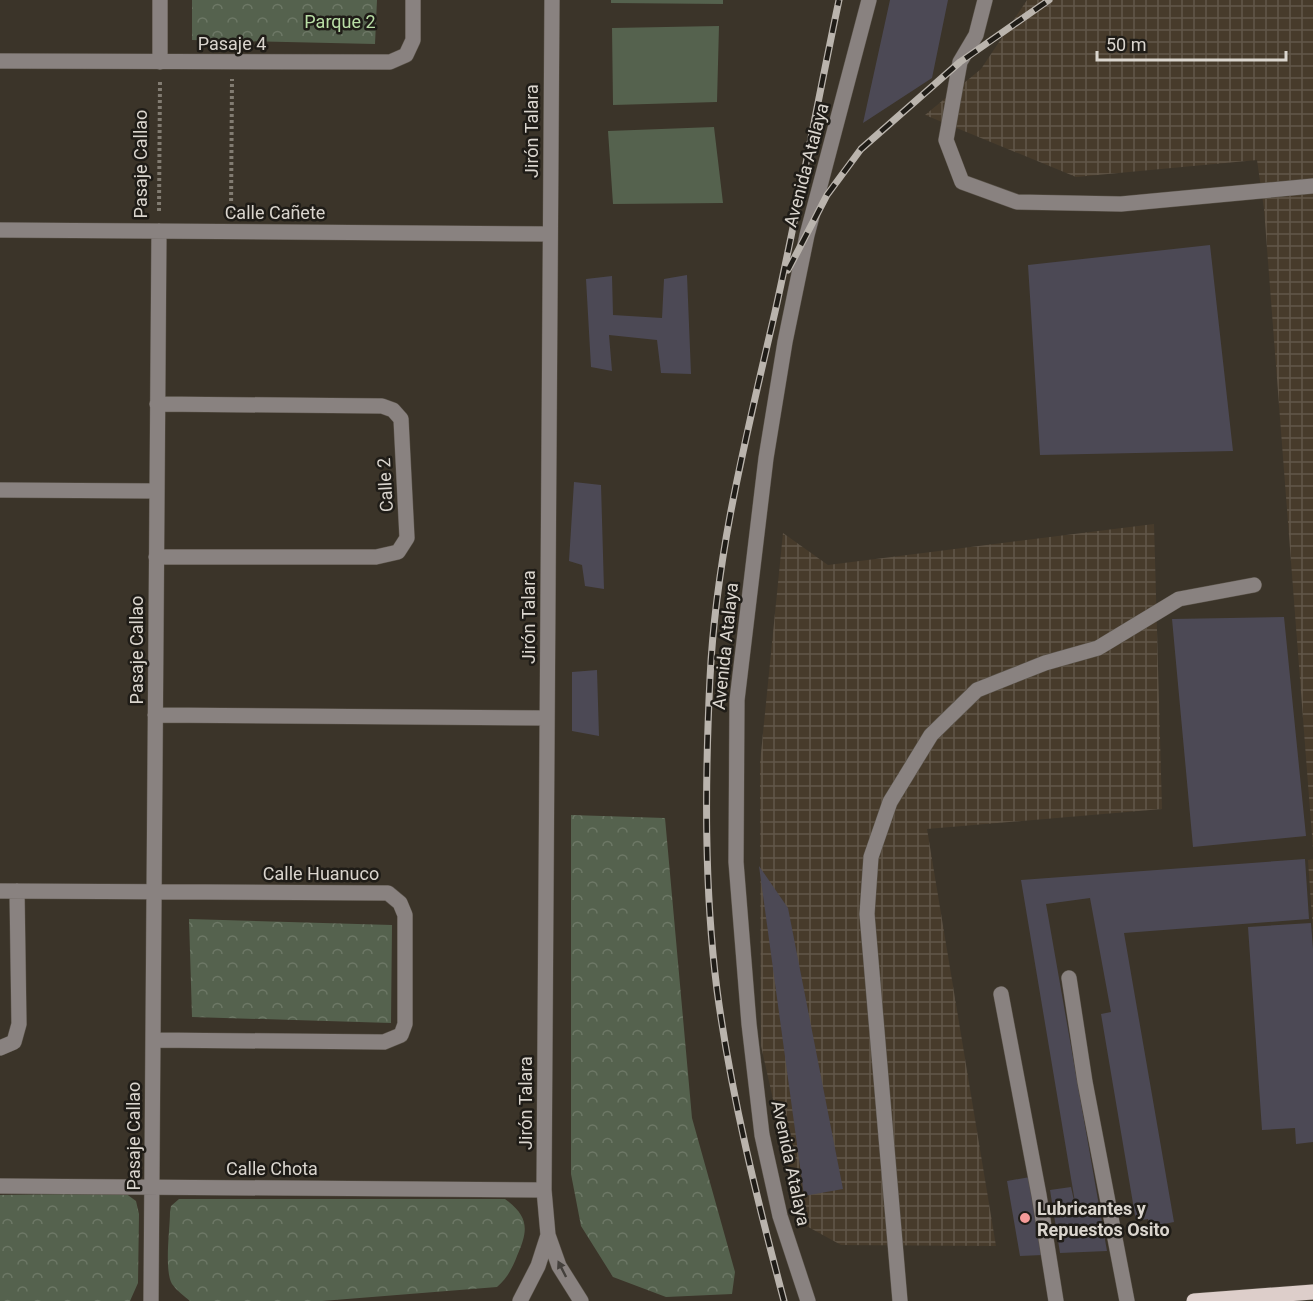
<svg xmlns="http://www.w3.org/2000/svg" width="1313" height="1301" font-family="Roboto,sans-serif">
<style>
.industrial{fill:url(#industrial-grid)}
.park{fill:url(#park-crowns)}
.pitch{fill:#55624e}
.building{fill:#4c4955}
.lines{fill:none;stroke-linecap:round;stroke-linejoin:round}
.minor-casing{stroke:#585147;stroke-width:16}
.major-casing{stroke:#585147;stroke-width:16}
.path{stroke:#827c72;stroke-width:4;stroke-dasharray:3 3;stroke-linecap:butt}
.minor{stroke:#898280;stroke-width:15}
.major{stroke:#ddceca;stroke-width:15}
.rail-casing{stroke:#bab4ad;stroke-width:7}
.rail{stroke:#1f1c17;stroke-width:4.5;stroke-dasharray:14;stroke-linecap:butt}
.oneway{fill:#44403c}
.poi-dot{fill:#f59b99;stroke:#1f1c17;stroke-width:2}
.labels{text-anchor:middle;dominant-baseline:central;stroke-width:5;stroke-linejoin:round;paint-order:stroke}
.park-label{font-size:18px;fill:#b8dea5;stroke:#1f1c17}
.street-label{font-size:18px;fill:#dad5ce;stroke:#1f1c17}
.poi-label{font-size:18px;font-weight:bold;fill:#dad5ce;stroke:#1f1c17;text-anchor:start}
</style>
<defs>
<pattern id="industrial-grid" width="8" height="8" patternUnits="userSpaceOnUse" patternTransform="scale(1.5)"><rect width="8" height="8" fill="#473b2b"/><path d="M0 4h8M4 0v8" fill="none" stroke="#615649"/></pattern>
<pattern id="park-crowns" width="20" height="18" patternUnits="userSpaceOnUse" patternTransform="scale(1.5)"><rect width="20" height="18" fill="#55624e"/><path d="M2 6a3 3 0 1 1 6 0M12 15a3 3 0 1 1 6 0" fill="none" stroke="#6d7866"/></pattern>
</defs>
<rect width="100%" height="100%" fill="#3b3429"/>
<path class="industrial" d="M1027 0H1313V849L1264 209 1257 160 1076 177 925 115 981 69Z
M1154 524 1162 809 927 829 996 1246 841 1245 801 1223 761 1046 760 763 783 533 828 565Z
M1313 859V932L1308 860Z"/>
<path class="park" d="M192 0H377L375 44 192 40Z
M571 815 665 818 692 1118 735 1272 732 1294 666 1297 613 1277 581 1226 571 1174Z
M189 919 392 925 391 1023 192 1017Z
M125 1193 136 1201 139 1214 138 1283 130 1301H0V1195Z
M179 1199H505C530 1217 528 1231 517 1256 512 1269 507 1278 497 1287L322 1301H190C184 1296 177 1291 172 1284 164 1270 170 1229 170 1212L171 1206Z"/>
<path class="pitch" d="M611 0H723V4L611 3Z
M719 26 717 102 613 105 612 28Z
M714 127 723 203 613 204 608 131Z"/>
<path class="building" d="M890 0H948L932 78 863 123Z
M1210 245 1233 451 1040 455 1028 265Z
M687 275 691 374 661 373 657 340 609 335 612 371 591 367 586 279 612 276 613 315 662 318 664 279Z
M574 482 601 485 604 589 585 586 582 565 569 561Z
M1284 617 1306 836 1193 847 1172 619Z
M597 670 599 736 572 731V672Z
M1305 859 1309 919 1124 933 1174 1222 1164 1224 1166 1236 1151 1238 1148 1219 1136 1221 1101 1014 1111 1012 1090 898 1046 904 1107 1251 1060 1253 1050 1190 1071 1187 1077 1214 1021 880Z
M759 866 788 908 843 1189 804 1196Z
M1311 923 1313 949V1142L1296 1144 1295 1128 1262 1130 1248 927Z
M1030 1177 1043 1255 1020 1256 1007 1181Z"/>
<g class="lines">
<g class="minor-casing">
<path id="minor" d="M552 0 544 1190 548 1235 559 1266 581 1301
M985 0 976 35 960 62 946 140 962 182 1017 202 1121 204 1313 186
M0 61 390 62 406 55 413 40V0
M160 62V0
M0 230 550 234
M0 490 156 491
M156 557H376L398 552 407 538 401 419 393 410 382 406 157 404
M155 715 547 718
M0 891 388 893 400 903 405 915V1024L401 1035 384 1042 153 1040
M1069 978 1085 1082 1127 1301
M1001 994 1039 1195 1056 1301
M0 1048 14 1042 19 1024 17 891
M0 1186 544 1190
M151 1301 159 231
M520 1301 538 1266 548 1235
M808 1301 780 1216 762 1135 749 1024 736 862 737 700 766 458 785 342 807 235 869 0
M900 1301 867 914 871 857 890 802 931 735 977 690 1045 663 1098 648 1179 599 1254 585"/>
</g>
<g class="major-casing">
<path id="major" d="M1194 1301 1313 1292"/>
</g>
<path class="path" d="M159 211 160 81
M231 213 232 79"/>
<use href="#minor" class="minor"/>
<use href="#major" class="major"/>
<g class="rail-casing">
<path id="rail" d="M788 270 827 195 861 149 960 62 1049 0
M784 1301C757 1199 731 1095 717 990 704 887 705 781 710 678 716 554 747 433 775 312 798 209 817 104 839 0"/>
</g>
<use href="#rail" class="rail"/>
</g>
<defs><path id="oneway-solid" d="M-6-.8H1V-3.2L6.5 0L1 3.2V.8H-6Z" transform="scale(1.5)"/></defs>
<use class="oneway" href="#oneway-solid" transform="translate(562 1269) rotate(-117)"/>
<circle class="poi-dot" cx="1025" cy="1218" r="6"/>
<g class="labels">
<g class="park-label">
<text x="340" y="21">Parque 2</text>
</g>
<g class="street-label">
<text x="232" y="43">Pasaje 4</text>
<text transform="translate(531 131) rotate(-90)">Jirón Talara</text>
<text transform="translate(140 164) rotate(-90)">Pasaje Callao</text>
<text transform="translate(806 165) rotate(-75)">Avenida Atalaya</text>
<text x="275" y="212">Calle Cañete</text>
<text transform="translate(385 485) rotate(-93)">Calle 2</text>
<text transform="translate(528 617) rotate(-90)">Jirón Talara</text>
<text transform="translate(725 646) rotate(-84)">Avenida Atalaya</text>
<text transform="translate(136 650) rotate(-90)">Pasaje Callao</text>
<text x="321" y="873">Calle Huanuco</text>
<text transform="translate(525 1103) rotate(-90)">Jirón Talara</text>
<text transform="translate(133 1136) rotate(-90)">Pasaje Callao</text>
<text transform="translate(791 1163) rotate(78)">Avenida Atalaya</text>
<text x="272" y="1168">Calle Chota</text>
</g>
<g class="poi-label">
<text x="1037" y="1208">Lubricantes y<tspan x="1037" dy="21">Repuestos Osito</tspan></text>
</g>
</g>
<path d="M1097 51v9h189v-9" fill="none" stroke="#dad5ce" stroke-width="3"/>
<text x="1106" y="51" font-size="18" fill="#dad5ce" stroke="#1f1c17" stroke-width="4.5" paint-order="stroke">50 m</text>
</svg>
